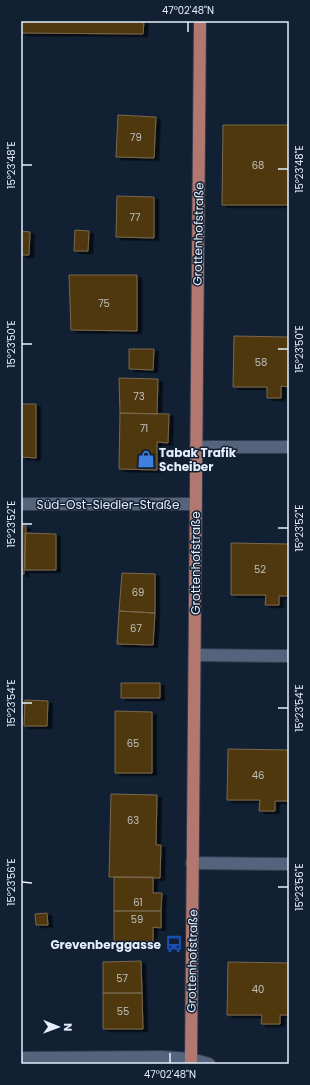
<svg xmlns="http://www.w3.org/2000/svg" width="310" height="1085" font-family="Poppins,sans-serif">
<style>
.building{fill:#4f380e;stroke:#79684f;filter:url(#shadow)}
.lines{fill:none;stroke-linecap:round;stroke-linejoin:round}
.minor-casing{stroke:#333b4c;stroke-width:14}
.major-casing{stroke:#333b4c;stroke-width:14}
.minor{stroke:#53647c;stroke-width:12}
.major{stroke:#b2786f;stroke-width:12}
.ticks{fill:none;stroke:#e4eefc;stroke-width:1.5}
.labels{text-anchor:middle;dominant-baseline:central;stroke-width:3;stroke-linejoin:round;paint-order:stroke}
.number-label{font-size:10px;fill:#bfc0c0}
.street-label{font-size:12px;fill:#e4eefc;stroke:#112033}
.poi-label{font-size:12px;font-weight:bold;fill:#e4eefc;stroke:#112033;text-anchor:start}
.neatline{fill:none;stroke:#e4eefc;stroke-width:1.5}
.ticks-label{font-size:10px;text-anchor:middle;fill:#e4eefc}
</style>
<defs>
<filter id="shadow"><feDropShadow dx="4.5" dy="2.5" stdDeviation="0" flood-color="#0009"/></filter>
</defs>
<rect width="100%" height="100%" fill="#112033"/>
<path class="building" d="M21 21H144L143 34 21 33Z
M118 115 156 117 154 158 116 157Z
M223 125H289V205H222Z
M117 196 154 197V238L116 237Z
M75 230 89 231 88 251H74Z
M21 231 30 232 29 255H21Z
M69 275H137V331L71 330Z
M234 336 289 337V387L281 386V398H267V387H233Z
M129 349H154L153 370 129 369Z
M119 378 158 379 157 414 120 413Z
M21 404H36V458L21 457Z
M120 413 169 414 168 443 157 442V470L119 469Z
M21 526H26L24 574H21Z
M25 533 56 534V570H25Z
M231 543 289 544V596H279V605H265L266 595H231Z
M122 573 155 574V613L119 611Z
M119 611 155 613 153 645 117 644Z
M121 683H160V698H121Z
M25 700 48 701 47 726H24Z
M115 711 152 712V773H115Z
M228 749 289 750V801H275V811H259L260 800H227Z
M111 794 157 795 156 845H161L160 878 109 877Z
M114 877H153V893H162L161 911H114Z
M114 911H161V928L153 927V942H114Z
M47 913 48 925H36L35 914Z
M141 961 142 993H103V962Z
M228 962 289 963V1015H280V1024H261L262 1015H227Z
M103 993H142L143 1029H103Z"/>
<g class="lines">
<g class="minor-casing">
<path id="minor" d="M196 447H289
M21 504H196
M195 655 289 656
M192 863 289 864
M21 1058 162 1057 191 1059 209 1064"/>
</g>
<g class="major-casing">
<path id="major" d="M191 1064 200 21"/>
</g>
<use href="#minor" class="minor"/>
<use href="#major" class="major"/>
</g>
<path class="ticks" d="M188 32V22M22 165H32M278 169H288M22 344H32M278 349H288M22 524H32M278 528H288M22 703H32M278 708H288M22 882 32 883M278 887H288M170 1063V1053"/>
<defs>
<g id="shop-bare" transform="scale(1.38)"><path d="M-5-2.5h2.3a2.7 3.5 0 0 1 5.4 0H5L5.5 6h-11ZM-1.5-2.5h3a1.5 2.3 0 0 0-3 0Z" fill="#3f7fe0" stroke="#112033" stroke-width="2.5" paint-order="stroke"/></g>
<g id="bus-bare" transform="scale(1.38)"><path d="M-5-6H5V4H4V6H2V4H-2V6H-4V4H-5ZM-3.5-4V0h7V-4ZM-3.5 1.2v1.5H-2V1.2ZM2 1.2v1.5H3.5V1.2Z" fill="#1a4fb4" stroke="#112033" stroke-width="2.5" paint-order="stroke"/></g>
</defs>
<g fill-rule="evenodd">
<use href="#shop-bare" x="146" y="459"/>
<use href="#bus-bare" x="174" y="944"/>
</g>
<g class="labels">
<g class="number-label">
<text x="136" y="137">79</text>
<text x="258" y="165">68</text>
<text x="135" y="217">77</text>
<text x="104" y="303">75</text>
<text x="261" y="362">58</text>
<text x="139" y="396">73</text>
<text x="144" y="428">71</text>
<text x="260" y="569">52</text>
<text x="138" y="592">69</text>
<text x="136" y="628">67</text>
<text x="133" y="743">65</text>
<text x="258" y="775">46</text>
<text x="133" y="820">63</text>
<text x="138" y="902">61</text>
<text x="137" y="919">59</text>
<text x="122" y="978">57</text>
<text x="258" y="989">40</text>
<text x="123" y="1011">55</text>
</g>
<g class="street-label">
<text transform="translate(198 234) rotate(-89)">Grottenhofstraße</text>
<text x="108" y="504">Süd-Ost-Siedler-Straße</text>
<text transform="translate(195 563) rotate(-90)">Grottenhofstraße</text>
<text transform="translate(192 961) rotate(-89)">Grottenhofstraße</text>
</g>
<g class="poi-label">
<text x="159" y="452">Tabak Trafik<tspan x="159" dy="14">Scheiber</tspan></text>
<text x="161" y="944" text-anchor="end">Grevenberggasse</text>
</g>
</g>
<rect width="310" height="1085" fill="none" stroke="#112033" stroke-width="44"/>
<g transform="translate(58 1027) rotate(91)" stroke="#112033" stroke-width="3" paint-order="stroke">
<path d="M0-3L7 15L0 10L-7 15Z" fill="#e4eefc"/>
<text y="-6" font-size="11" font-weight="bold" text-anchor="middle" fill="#e4eefc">N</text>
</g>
<rect x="22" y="22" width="266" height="1041" class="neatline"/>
<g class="ticks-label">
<text x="188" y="14">47°02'48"N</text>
<text transform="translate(11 165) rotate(-90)" y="4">15°23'48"E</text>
<text transform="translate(299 169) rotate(-90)" y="4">15°23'48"E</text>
<text transform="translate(11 344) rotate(-90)" y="4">15°23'50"E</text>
<text transform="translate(299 349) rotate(-90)" y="4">15°23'50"E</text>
<text transform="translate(11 524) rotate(-90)" y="4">15°23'52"E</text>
<text transform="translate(299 528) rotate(-90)" y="4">15°23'52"E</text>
<text transform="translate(11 703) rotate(-90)" y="4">15°23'54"E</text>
<text transform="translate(299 708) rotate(-90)" y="4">15°23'54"E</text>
<text transform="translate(11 882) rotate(-90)" y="4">15°23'56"E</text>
<text transform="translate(299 887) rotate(-90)" y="4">15°23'56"E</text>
<text x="170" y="1078">47°02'48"N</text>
</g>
</svg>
